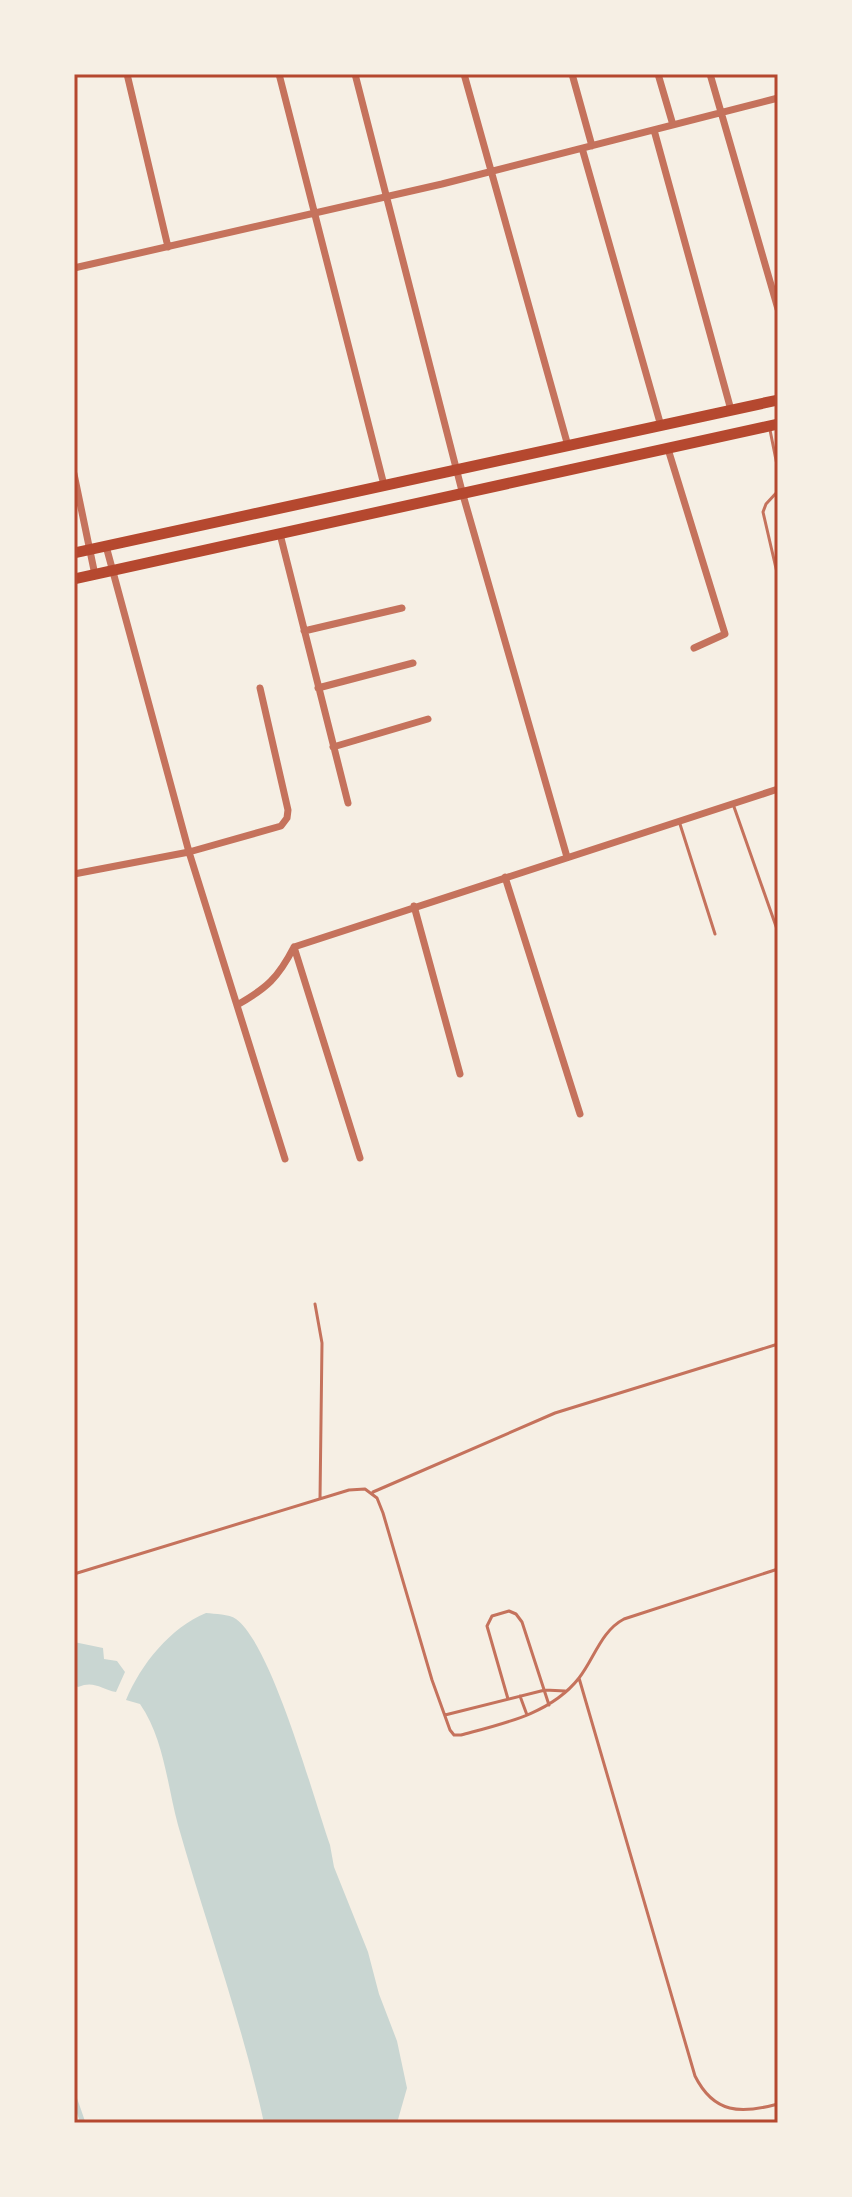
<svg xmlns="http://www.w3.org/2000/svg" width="852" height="2197" font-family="Commissioner,sans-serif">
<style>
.water{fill:#c9d6d2}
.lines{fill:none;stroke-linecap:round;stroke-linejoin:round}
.stream{stroke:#c9d6d2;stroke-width:5}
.service{stroke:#c5725c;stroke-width:3}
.minor{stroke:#c5725c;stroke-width:7}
.primary{stroke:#b5482f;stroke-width:11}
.neatline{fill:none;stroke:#b5482f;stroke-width:3}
</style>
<rect width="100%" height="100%" fill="#f6efe4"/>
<path class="water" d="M206 1613C215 1614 229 1614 236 1619 272 1645 313 1797 330 1845L334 1867 368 1952 379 1994 397 2041 407 2088 397 2123H264C242 2022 206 1924 178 1825 167 1784 164 1739 140 1704L126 1700C141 1664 170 1628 206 1613Z
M74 1642 103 1648 104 1659 117 1661 125 1672 116 1692C101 1689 94 1680 78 1687L74 1685Z"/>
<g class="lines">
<path class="stream" d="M74 2097 83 2123"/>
<path class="service" d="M770 430 778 470
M778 577 763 512 766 504 778 491
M733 804 778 932
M679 821 715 934
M315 1304 322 1343 320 1499
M373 1492 555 1413 778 1344
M74 1574 349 1490 365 1489 377 1498 383 1513 432 1680 450 1730 454 1735H461C502 1724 551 1714 579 1678 594 1659 601 1631 624 1619L778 1569
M579 1678 695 2076C714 2114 741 2114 778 2104
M520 1696 527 1715
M508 1699 487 1626 492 1616 509 1611 516 1614 522 1622 549 1705
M445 1715 545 1690 565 1691"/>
<path class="minor" d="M127 74 168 247
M279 74 384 485
M355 74 463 495 567 857
M464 74 568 446
M572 74 592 146
M658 74 673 125
M710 74 778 309
M654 130 731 410
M582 148 661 426
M74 268 442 184 778 98
M668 449 725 634 694 648
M74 474 95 575
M280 534 348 803
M106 546 189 852 285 1159
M304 631 402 608
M318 688 413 663
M333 747 428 719
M74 874 189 852 281 826 287 818 288 810 260 688
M505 877 580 1114
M414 906 460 1074
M294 947 778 789
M294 947 360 1158
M237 1005C267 988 278 978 294 947"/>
<path class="primary" d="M74 553 778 400
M74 579 778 424"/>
</g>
<rect width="852" height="2197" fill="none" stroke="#f6efe4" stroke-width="152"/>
<rect x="76" y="76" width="700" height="2045" class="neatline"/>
</svg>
